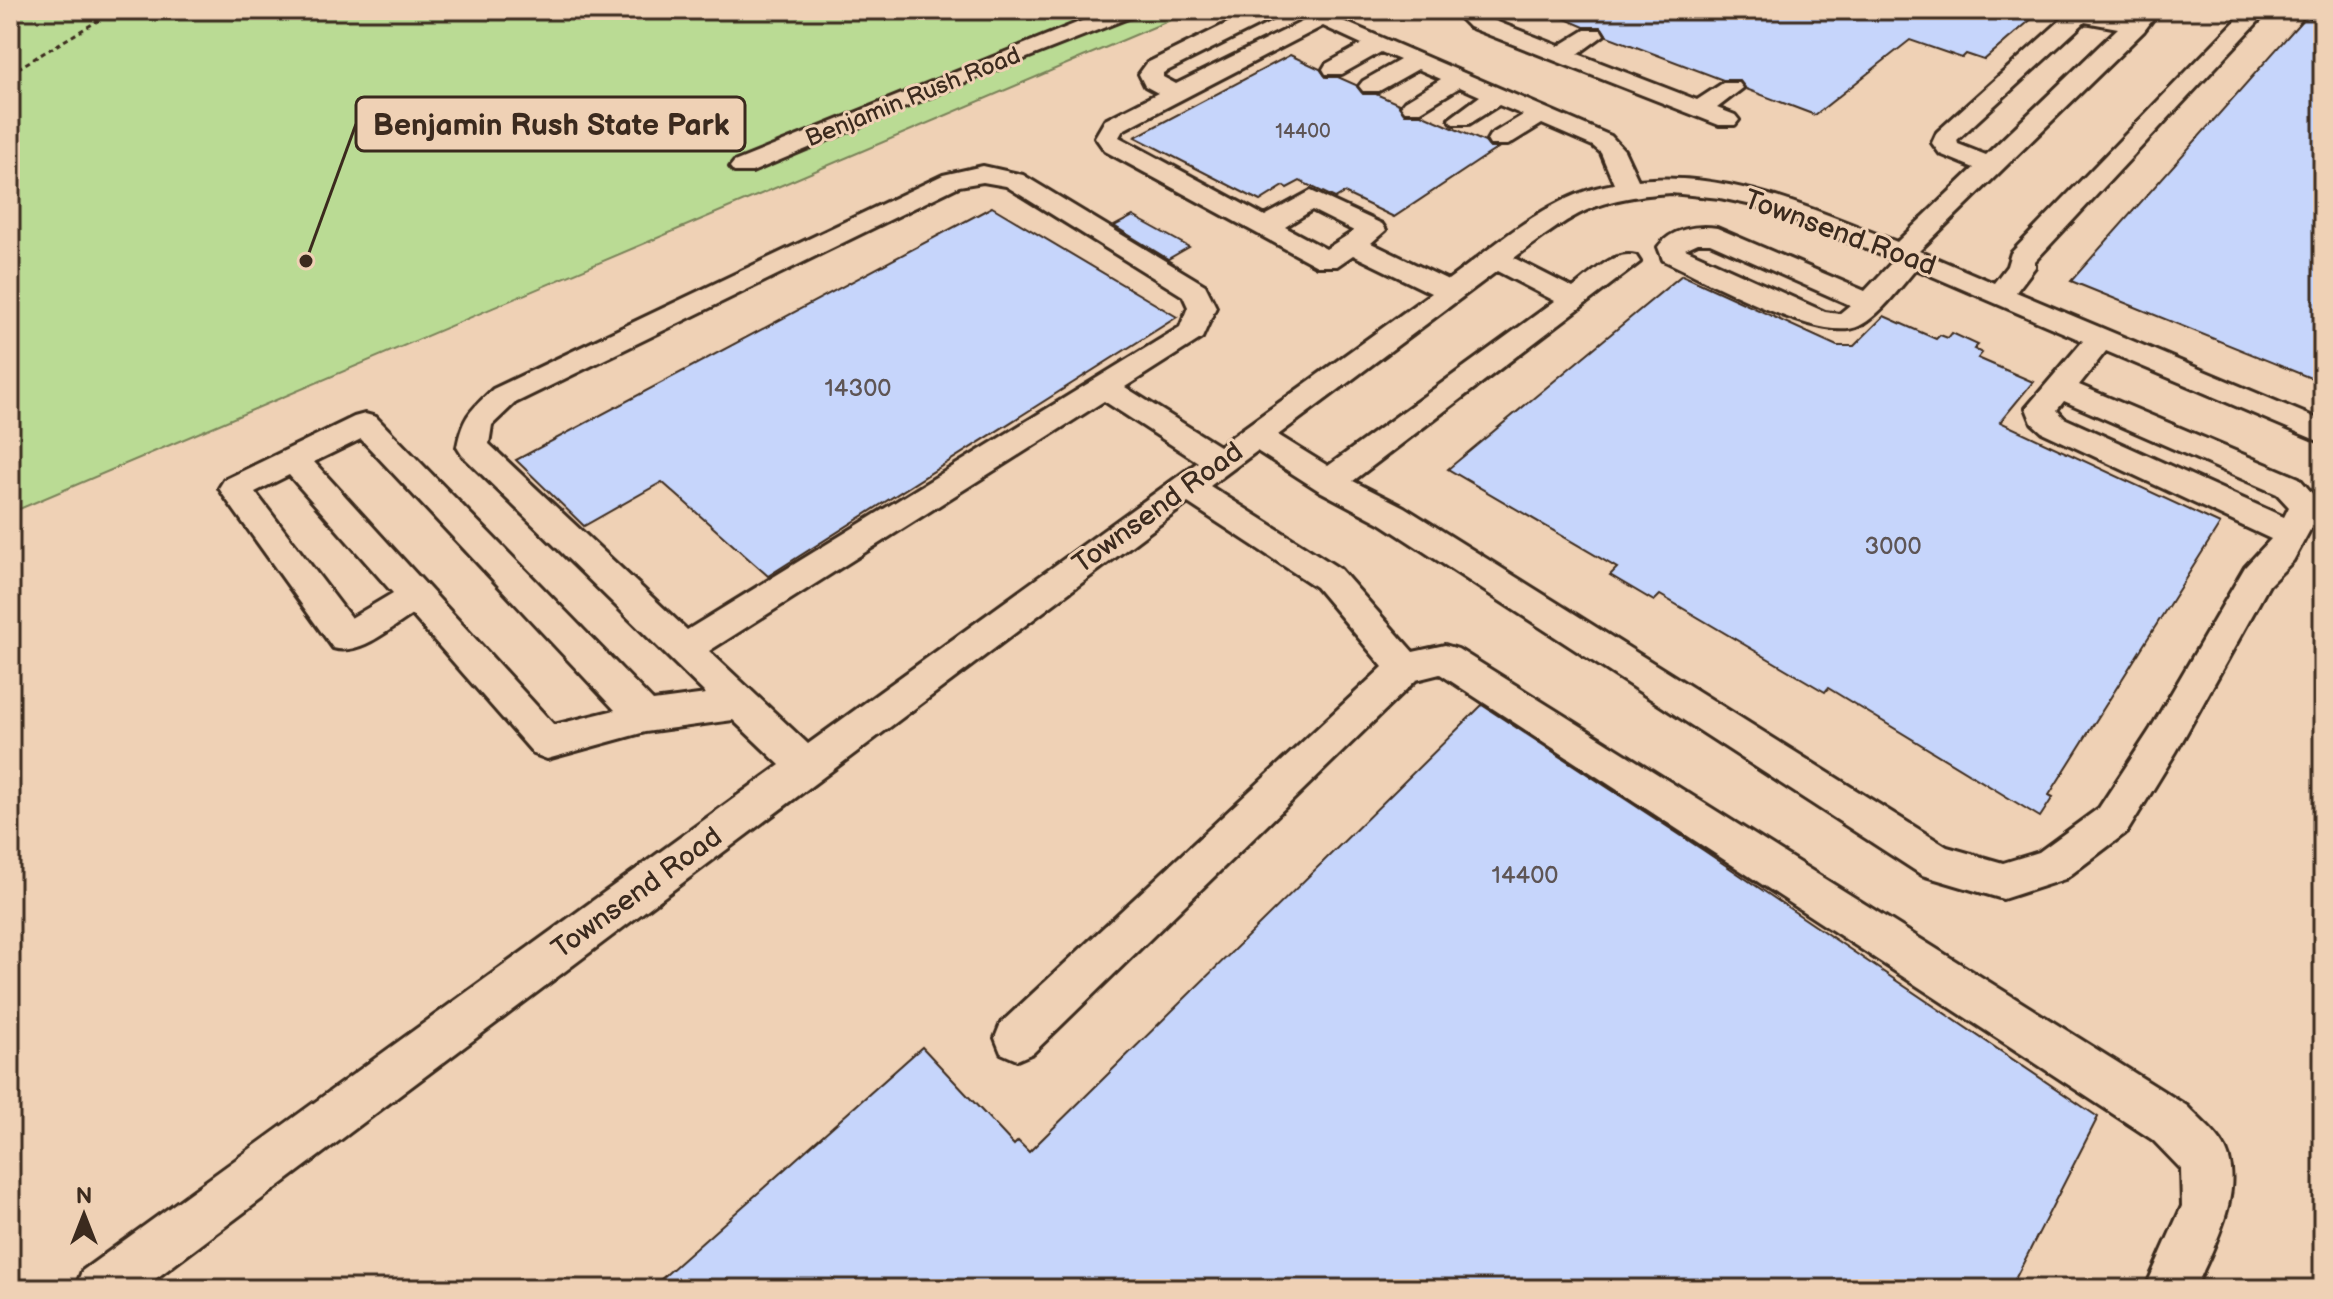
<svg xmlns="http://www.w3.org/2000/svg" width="2333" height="1299" font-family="'Balsamiq Sans',sans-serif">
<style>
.green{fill:#badb94;stroke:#7a8259;stroke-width:2}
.building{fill:#c6d5fb;stroke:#3b2a1e;stroke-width:2}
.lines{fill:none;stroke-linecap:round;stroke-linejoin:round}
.minor-casing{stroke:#3b2a1e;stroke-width:6}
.path{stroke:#3b2a1e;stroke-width:3;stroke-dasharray:5 4;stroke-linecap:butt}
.minor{fill:#efd1b5;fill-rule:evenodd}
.labels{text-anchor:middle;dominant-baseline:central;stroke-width:6;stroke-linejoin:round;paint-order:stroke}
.far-number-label{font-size:20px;fill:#5e5555}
.far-street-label{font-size:24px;fill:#3b2a1e;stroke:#efd1b5}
.number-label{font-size:24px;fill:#5e5555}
.street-label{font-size:28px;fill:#3b2a1e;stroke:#efd1b5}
.leader{fill:none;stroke:#3b2a1e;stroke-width:3}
.callout-dot{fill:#3b2a1e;stroke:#efd1b5;stroke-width:3}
.callout{fill:#efd1b5;stroke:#3b2a1e;stroke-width:3}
.callout-label{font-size:30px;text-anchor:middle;font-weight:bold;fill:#3b2a1e}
</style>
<rect width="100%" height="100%" fill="#efd1b5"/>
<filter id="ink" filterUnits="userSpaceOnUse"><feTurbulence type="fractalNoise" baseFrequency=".0125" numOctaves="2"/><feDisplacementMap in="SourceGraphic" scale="16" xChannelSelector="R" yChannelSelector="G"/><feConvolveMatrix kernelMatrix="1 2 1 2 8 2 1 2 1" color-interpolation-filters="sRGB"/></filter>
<g filter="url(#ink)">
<path class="green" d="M10 10H1194L10 513Z"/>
<path class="building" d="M1545 10H2042L1984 60 1966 54 1962 58 1910 40 1815 115 1746 89 1739 80H1723L1607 36 1601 27H1584Z
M2305 17 2323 22V383L2071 281Z
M1290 55 1320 69 1326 77H1338L1356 85 1363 94H1376L1399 104 1405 114H1421L1485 142 1490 148H1498L1394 217 1344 193 1335 198 1300 181 1287 188 1284 186 1260 201 1135 137Z
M992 207 1177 317 768 576 662 482 584 526 516 460Z
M1133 216 1189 247 1168 259 1114 226Z
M1682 275 1837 346H1854L1884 316 1936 339 1940 335 1948 338 1952 333 1978 345 1974 349 1982 353 1978 358 2033 382 2000 422 2220 524 2049 795 2053 797 2040 817 1828 688 1825 692 1660 595 1654 601 1610 575 1617 568 1448 469Z
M1482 705 1703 850 2098 1117 2010 1289H650L922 1047 1014 1145 1018 1141 1029 1152Z"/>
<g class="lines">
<g class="minor-casing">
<path id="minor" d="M1109 10H1139L1136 15 958 85 752 172H734L730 167 734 162Z
M1254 10H1282L1279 15 1163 73V77L1176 84 1322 12 1611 136 1624 150 1638 180C1730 170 1813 210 1897 242L1974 168 1940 154 1932 143 1937 132 2071 11 2103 10 2129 17 2137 10H2160L2144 31 1919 251 1994 283 2007 266 2011 253 2246 10H2269L2035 261V267L2016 292 2323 421V443L2106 351 2079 385 2299 478 2323 506 2293 561 2269 585 2176 752 2127 832 2065 879 2003 899 1922 875 1380 523 1318 490 1257 451 1210 486 1340 569 1413 652 1445 645 1458 649 2187 1106C2198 1118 2212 1129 2221 1142 2250 1183 2212 1250 2195 1289H2145L2182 1206 2181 1169 2153 1140 1440 674 1416 680 1033 1053 1017 1060 1001 1053 995 1038 1001 1023 1383 667 1316 587 1188 503 142 1289H75L82 1271 780 765 733 720 645 732 547 759 534 754 412 615C389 629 360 656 333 648L224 496 219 488 224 480 354 417 365 414 376 417 653 701 706 694 462 455 457 447C463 416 471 410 493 389L943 175 983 166 1023 175 1205 285 1216 307 1202 338 1125 387 1219 446 1431 293 1353 255 1337 266H1317L1105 151 1095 137 1105 120 1158 93 1145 86 1139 74 1147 63ZM2085 22 2118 28 1986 155 1958 144 1957 140ZM1323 26 1362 44 1326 64 1323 69 1326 74H1342L1381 52 1400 60 1363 81 1359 86 1363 91H1379L1418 69 1441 79 1405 101 1401 106 1405 111H1421L1460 87 1480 96 1449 119 1453 124H1469L1499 105 1523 115 1490 135 1487 140 1490 145H1508L1542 124 1593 146 1601 153 1614 184C1550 194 1499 243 1448 280L1371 243 1386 230 1382 224 1311 191 1265 216 1119 137 1123 130ZM983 182 1006 186 1183 296 1188 307 1180 327 687 630 489 444 492 425 515 403 959 186ZM1671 193 1720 198 1757 206 1894 260 1865 291 1717 228C1696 225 1671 229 1658 247L1663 260C1703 278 1821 345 1859 326 1881 315 1900 287 1916 269L2083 341 2026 408 2032 423 2042 432 2271 539 2245 567 2150 730 2099 808 2039 852 2003 863 1947 847 1404 507 1353 481 1640 262 1636 256C1612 250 1591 275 1573 288L1514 258C1575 213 1593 198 1671 193ZM1312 210 1354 231 1326 249 1285 227ZM1698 243H1710L1850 305 1839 314 1825 312 1685 249ZM1497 271 1555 301 1328 466 1278 435ZM1104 401 1198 462 808 744 709 651ZM2064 401 2277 494 2289 507 2284 517 2064 418 2057 410ZM361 439 615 710 554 725 314 462ZM289 475 393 593 351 618 255 492Z
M1452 10H1476L1485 17 1559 46 1585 30H1601L1604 35 1578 54 1697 100 1723 83H1739L1743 88 1717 108 1735 115 1739 120 1735 125H1719L1469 27Z"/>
</g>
<path class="path" d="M10 73 116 10"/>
<use href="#minor" class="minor"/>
</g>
</g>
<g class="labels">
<g class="far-number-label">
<text x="1303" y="132">14400</text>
</g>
<g class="far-street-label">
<text transform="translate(913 97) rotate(-22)">Benjamin Rush Road</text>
</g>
<g class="number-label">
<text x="858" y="388">14300</text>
<text x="1893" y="546">3000</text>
<text x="1525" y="875">14400</text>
</g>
<g class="street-label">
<text transform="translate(1840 233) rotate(20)">Townsend Road</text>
<text transform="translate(1158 508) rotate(-36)">Townsend Road</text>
<text transform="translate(637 893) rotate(-36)">Townsend Road</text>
</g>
</g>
<path class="leader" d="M306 261L356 124"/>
<circle class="callout-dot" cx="306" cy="261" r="8"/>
<rect class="callout" x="356" y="97" width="389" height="54" rx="8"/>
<g class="callout-label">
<text x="551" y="135">Benjamin Rush State Park</text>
</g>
<rect width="2333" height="1299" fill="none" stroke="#efd1b5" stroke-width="40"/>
<rect x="20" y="20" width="2293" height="1259" fill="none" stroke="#3b2a1e" stroke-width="3" filter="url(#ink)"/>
<g transform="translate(84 1215)" stroke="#efd1b5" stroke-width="6" paint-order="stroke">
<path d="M0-6L14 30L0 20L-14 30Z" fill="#3b2a1e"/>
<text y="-12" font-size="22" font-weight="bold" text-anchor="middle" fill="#3b2a1e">N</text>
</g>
</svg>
